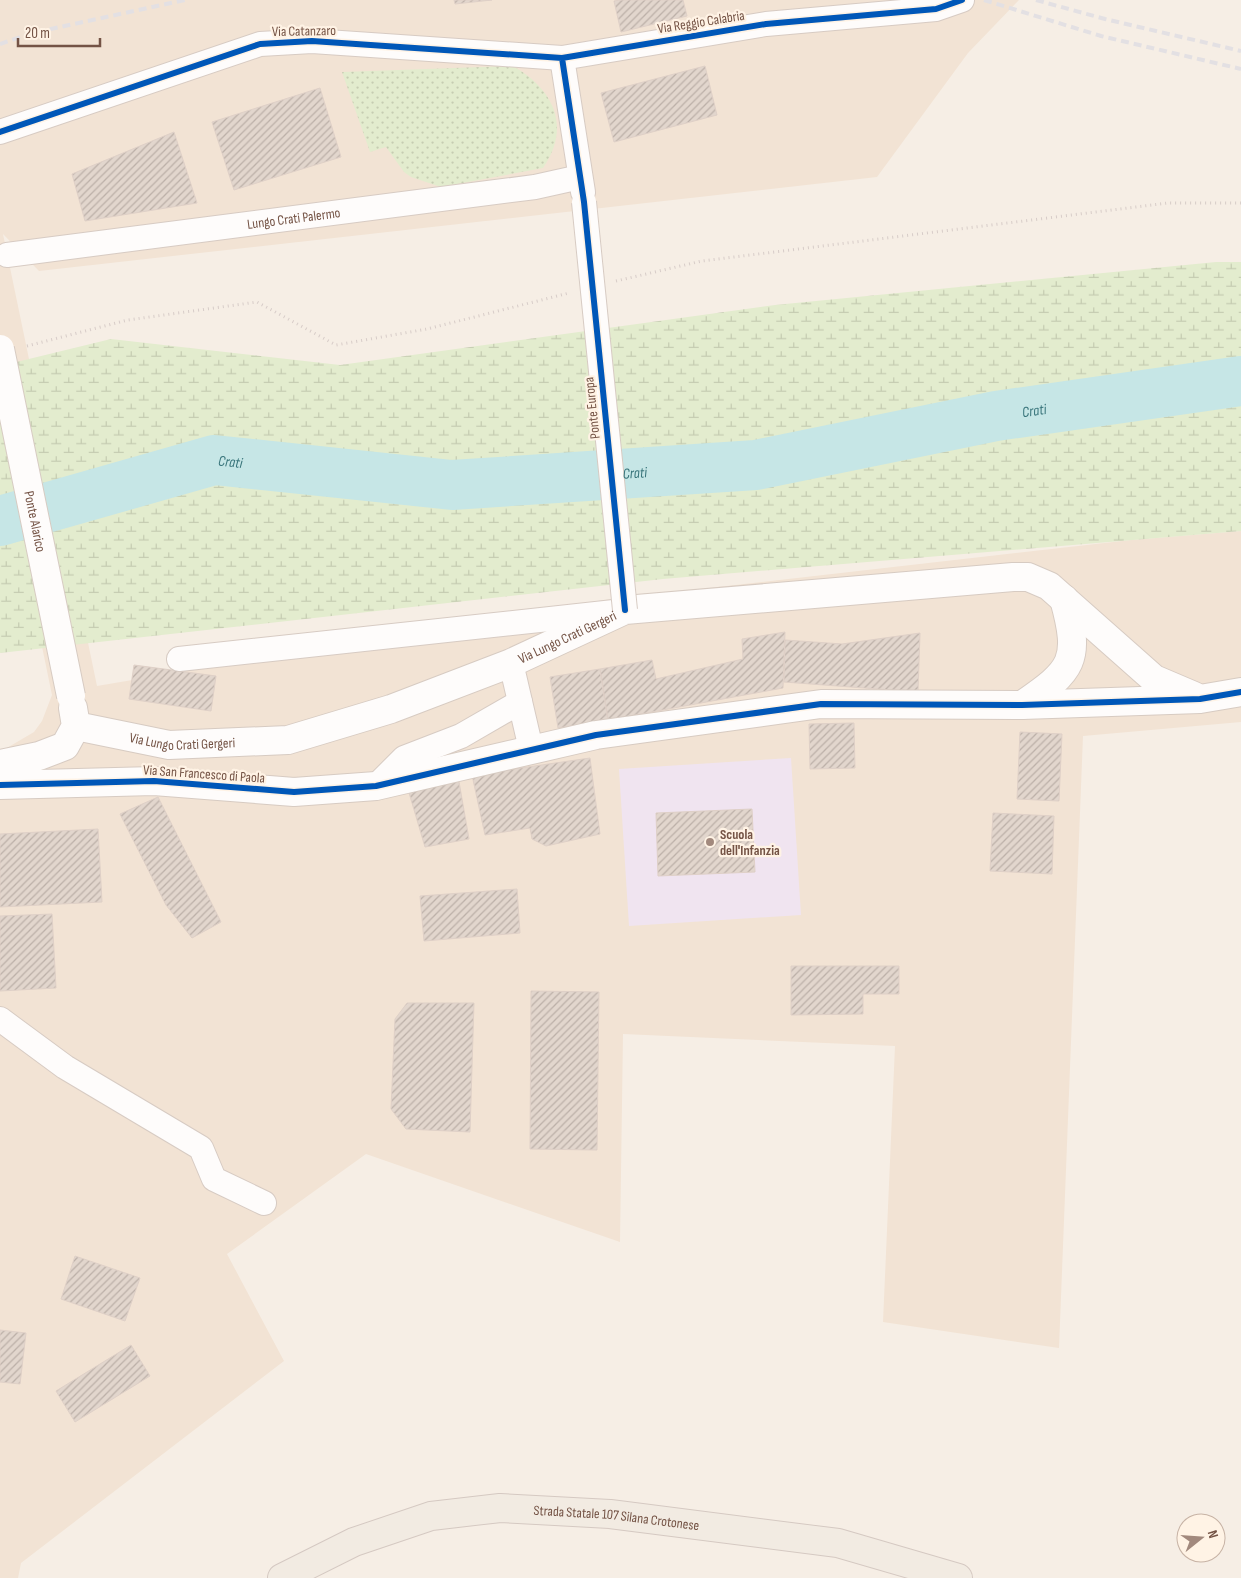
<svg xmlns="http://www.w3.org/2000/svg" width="1241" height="1578" font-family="'Sofia Sans Condensed',sans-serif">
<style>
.residential{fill:#f2e3d4}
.education{fill:#f0e4f0}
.grass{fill:url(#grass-dots)}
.wetland{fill:url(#wetland-marsh)}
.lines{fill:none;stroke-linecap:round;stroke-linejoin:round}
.river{stroke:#c6e6e6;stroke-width:50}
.building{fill:url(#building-hatch);stroke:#dfd0c7}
.street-casing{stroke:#d7cbc3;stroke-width:26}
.secondary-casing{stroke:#d7cbc2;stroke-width:30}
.primary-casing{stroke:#d5c9c2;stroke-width:30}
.path{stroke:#d7ccc8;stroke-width:3;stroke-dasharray:1 4;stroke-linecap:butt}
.street{stroke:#fefcfb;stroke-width:24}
.secondary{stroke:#fefcfb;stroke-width:28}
.primary{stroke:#f2ebe2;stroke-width:28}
.rail{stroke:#e3e0e3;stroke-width:4;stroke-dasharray:8 5;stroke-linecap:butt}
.street-bridge-casing{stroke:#d7cbc3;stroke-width:26;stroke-linecap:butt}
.secondary-bridge-casing{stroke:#d7cbc2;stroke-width:30;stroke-linecap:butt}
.street-bridge{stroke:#fefcfb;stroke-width:24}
.secondary-bridge{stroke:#fefcfb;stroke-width:28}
.cycleway-casing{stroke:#fff3e5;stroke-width:9}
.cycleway{stroke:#0057b8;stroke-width:6}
.poi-dot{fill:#a2897d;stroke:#fff3e5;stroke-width:2}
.labels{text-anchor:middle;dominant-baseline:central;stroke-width:4.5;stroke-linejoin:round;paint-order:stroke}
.street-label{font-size:14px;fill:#745345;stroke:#fff3e5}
.poi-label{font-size:14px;font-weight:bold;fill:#745345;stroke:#fff3e5;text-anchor:start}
.water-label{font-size:15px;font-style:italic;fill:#39757b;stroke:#fff3e5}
</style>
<defs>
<pattern id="grass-dots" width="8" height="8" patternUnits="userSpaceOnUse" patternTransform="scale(1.25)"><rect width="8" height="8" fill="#e3ecce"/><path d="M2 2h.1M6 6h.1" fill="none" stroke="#c6ccb2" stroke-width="1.8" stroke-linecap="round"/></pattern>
<pattern id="wetland-marsh" width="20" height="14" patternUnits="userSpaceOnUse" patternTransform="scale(1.25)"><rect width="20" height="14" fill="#e3ecce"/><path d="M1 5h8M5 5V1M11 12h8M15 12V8" fill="none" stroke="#c6ccb2"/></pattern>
<pattern id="building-hatch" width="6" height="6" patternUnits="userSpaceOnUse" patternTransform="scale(1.25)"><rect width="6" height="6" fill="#e2d6cd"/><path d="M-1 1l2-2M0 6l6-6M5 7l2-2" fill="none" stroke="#bcb0a8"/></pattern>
</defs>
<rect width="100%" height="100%" fill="#f6eee5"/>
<path class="residential" d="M0 0H1019L968 53 877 177 39 271 3 234 97 686 604 600 1131 540 1241 531V722L1083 736 1059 1348 883 1322 895 1046 623 1034 620 1242 366 1154 227 1254 284 1361 21 1563 18 1578H0V752L34 732 42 721 52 695 0 443Z"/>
<path class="education" d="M791 758 801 915 629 926 619 769Z"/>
<path class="grass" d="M513 66C553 89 572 126 543 168L441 187 411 177 404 172 386 147 370 152 342 72Z"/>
<path class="wetland" d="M1216 262H1241V531L663 579 0 653V366L111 339 340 365 775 305Z"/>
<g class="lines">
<path class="river" id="s1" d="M0 521 214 460 452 485 756 465 996 416 1241 381"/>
</g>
<path class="building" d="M454 0H492L455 4Z
M620 0H683L687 16 621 32 614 1Z
M705 66 717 115 614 142 601 93Z
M320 88 341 157 234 190 212 122Z
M174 132 197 203 85 221 72 174Z
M785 632 783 688 608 720 600 669 652 660 656 679 743 659 742 639Z
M920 633 918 692 784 682 785 640 842 644Z
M134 665 216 676 211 711 129 699Z
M600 669 608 720 558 728 550 677Z
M854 723 855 768 810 769 809 724Z
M1020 732 1062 734 1059 801 1017 799Z
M590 758 600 834 546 846 532 839 530 828 485 835 472 775Z
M458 776 469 839 425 847 407 786Z
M158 797 221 922 192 938 166 905 120 814Z
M752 809 755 872 658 876 656 813Z
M993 813 1054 816 1052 874 990 871Z
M98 829 102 902 0 907V834Z
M517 889 520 933 424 941 420 896Z
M52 914 56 988 0 991V916Z
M791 966H899V994H863V1014L791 1015Z
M531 991 599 992 597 1150 530 1149Z
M407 1003H474L470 1132 406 1129 391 1109 395 1019Z
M75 1256 140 1278 125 1321 61 1299Z
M0 1330 26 1333 20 1384 0 1382Z
M131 1345 150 1376 75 1422 56 1391Z"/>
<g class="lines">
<g class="street-casing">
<g id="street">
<path d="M562 58 583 192"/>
<path d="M0 132 260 44 312 41 562 58 766 24 936 9 962 0"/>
<path id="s2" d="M7 255 535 187 580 177"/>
<path d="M179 659 614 612"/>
<path d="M511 663 531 749"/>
<path d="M376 786 404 758 461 736 520 702"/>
<path d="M0 1019 65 1067 201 1148 214 1179 264 1203"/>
</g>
</g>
<g class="secondary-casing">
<g id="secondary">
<path d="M1022 705C1073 670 1081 661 1064 599"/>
<path id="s3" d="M76 726 169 745 288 740 391 709 511 663 625 610 1013 577H1028L1049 586 1154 679 1194 696"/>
<path d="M0 764 39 756 65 746 76 726 73 708"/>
<path d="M0 785 154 781 294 792 376 786 596 735 821 704 1022 705 1200 699 1241 692"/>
</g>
</g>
<g class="primary-casing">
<g id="primary">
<path id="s4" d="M282 1578 354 1542 431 1516 500 1508 610 1514 838 1543 958 1578"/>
</g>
</g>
<path class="path" d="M616 281 702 261 1168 203H1241
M27 346 128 320 257 302 336 345 427 329 569 293"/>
<use href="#street" class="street"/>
<use href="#secondary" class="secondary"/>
<use href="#primary" class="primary"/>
<path class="rail" d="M984 0 1101 36 1241 69
M1036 0 1105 19 1241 51
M0 44 32 33 185 0"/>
<g class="street-bridge-casing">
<path id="street-bridge" d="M584 202 625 610"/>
</g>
<g class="secondary-bridge-casing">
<g id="secondary-bridge">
<path id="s5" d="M0 349 71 696"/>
</g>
</g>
<use href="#street-bridge" class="street-bridge"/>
<use href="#secondary-bridge" class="secondary-bridge"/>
<g class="cycleway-casing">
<path id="cycleway" d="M562 58 584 202 625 610
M0 132 260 44 312 41 562 58 766 24 936 9 962 0
M0 785 154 781 294 792 376 786 596 735 821 704 1022 705 1200 699 1241 692"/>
</g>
<use href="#cycleway" class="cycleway"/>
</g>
<circle class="poi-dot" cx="710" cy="842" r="5"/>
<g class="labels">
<g class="street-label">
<text transform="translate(701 22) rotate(-9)">Via Reggio Calabria</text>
<text transform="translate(304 31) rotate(-1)">Via Catanzaro</text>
<text stroke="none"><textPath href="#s2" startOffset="289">Lungo Crati Palermo</textPath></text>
<text transform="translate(592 408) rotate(-96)">Ponte Europa</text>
<text stroke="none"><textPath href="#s5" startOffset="176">Ponte Alarico</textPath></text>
<text stroke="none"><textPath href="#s3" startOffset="512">Via Lungo Crati Gergeri</textPath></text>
<text stroke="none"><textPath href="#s3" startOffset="108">Via Lungo Crati Gergeri</textPath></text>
<text transform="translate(204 774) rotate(4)">Via San Francesco di Paola</text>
<text stroke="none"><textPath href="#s4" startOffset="348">Strada Statale 107 Silana Crotonese</textPath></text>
</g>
<g class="poi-label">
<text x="720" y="834">Scuola<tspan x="720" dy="16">dell'Infanzia</tspan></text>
</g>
<g class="water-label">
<text stroke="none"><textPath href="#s1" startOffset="1050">Crati</textPath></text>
<text stroke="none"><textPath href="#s1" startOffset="239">Crati</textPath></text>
<text stroke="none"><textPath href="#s1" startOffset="645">Crati</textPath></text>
</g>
</g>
<g transform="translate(1201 1538) rotate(73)"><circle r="24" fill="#fff3e5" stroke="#c7b3a5"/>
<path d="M0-4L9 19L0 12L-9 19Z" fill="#a2897d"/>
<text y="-8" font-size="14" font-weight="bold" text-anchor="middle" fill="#745345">N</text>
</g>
<path d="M18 38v8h82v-8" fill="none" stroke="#745345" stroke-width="2.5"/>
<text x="25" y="38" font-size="15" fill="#745345" stroke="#fff3e5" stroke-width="4" paint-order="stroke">20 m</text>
</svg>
